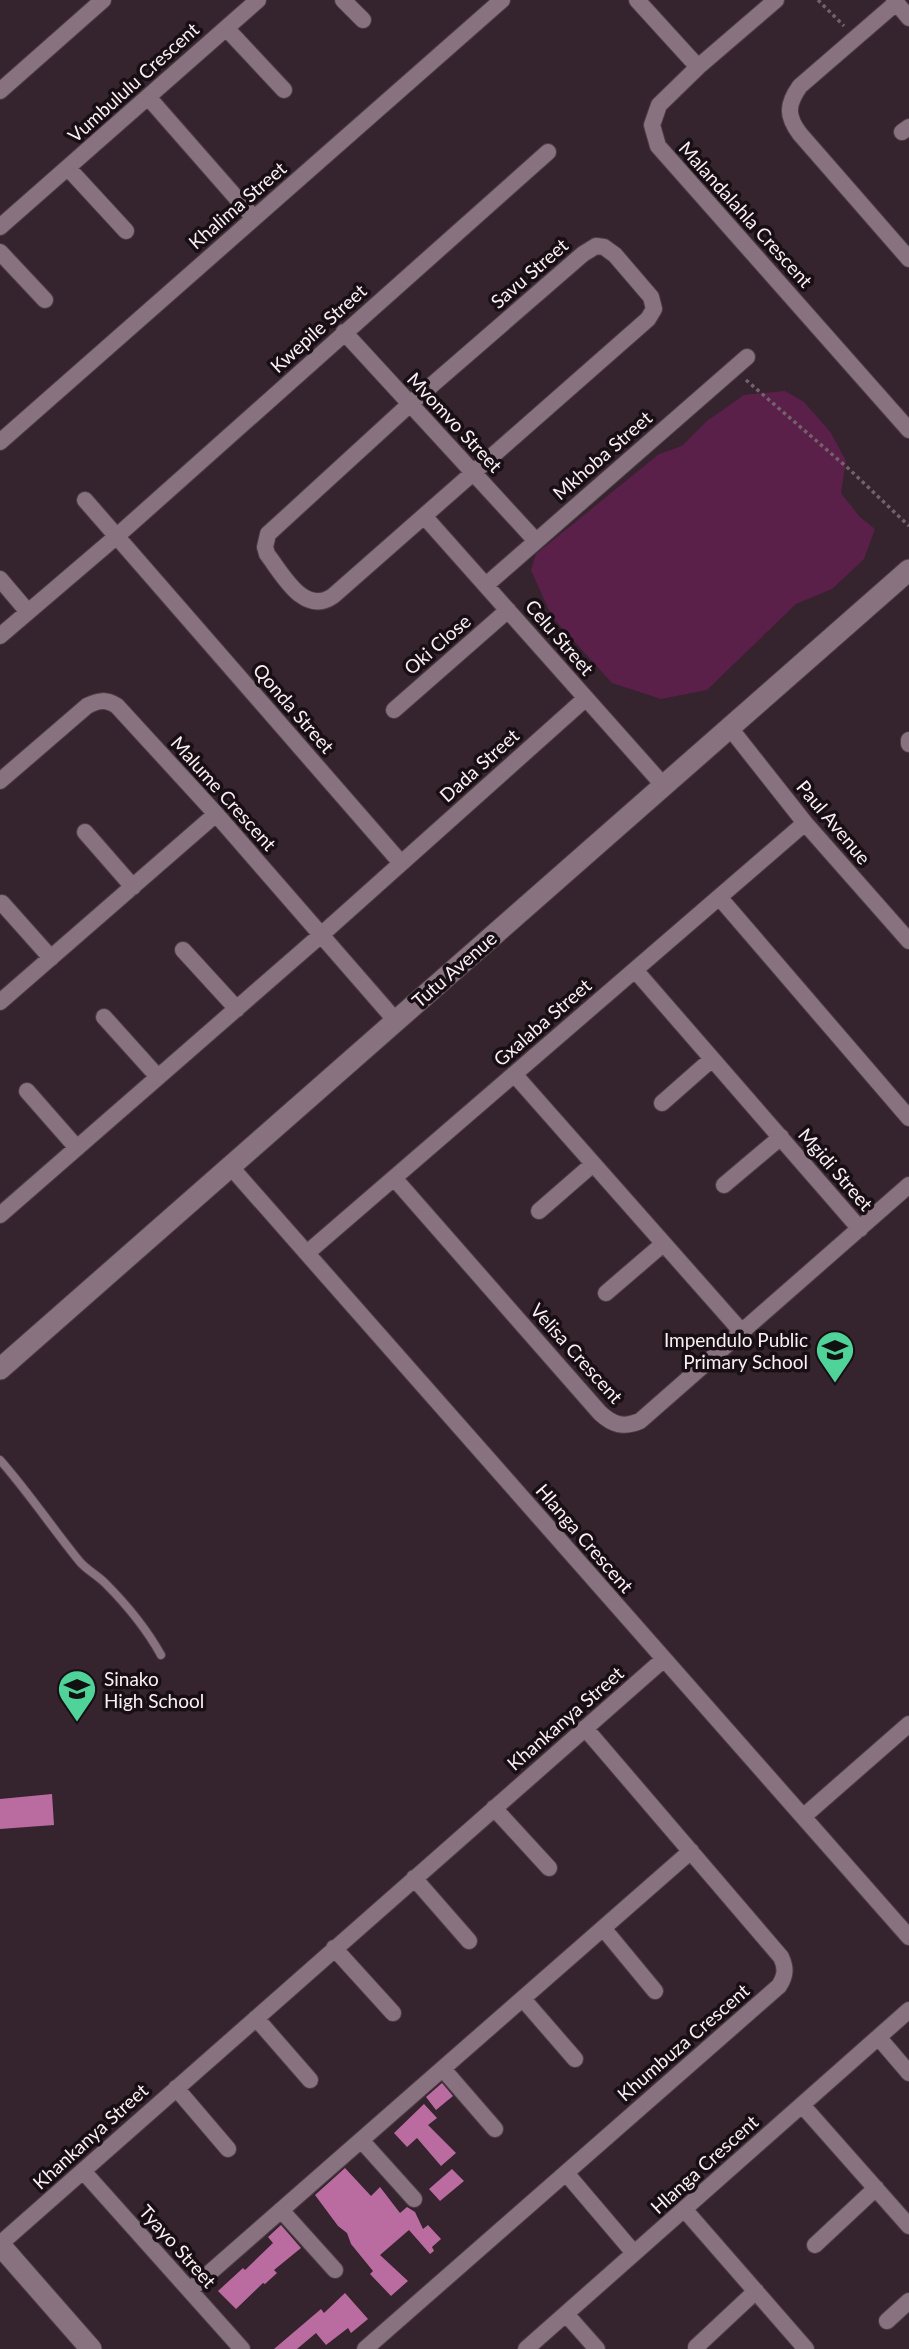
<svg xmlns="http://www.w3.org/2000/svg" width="909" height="2349" font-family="Lato,sans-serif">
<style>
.green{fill:#5a2049}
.building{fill:#ba6ca0}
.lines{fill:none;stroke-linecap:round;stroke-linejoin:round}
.lane-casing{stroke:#4d3e47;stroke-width:10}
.street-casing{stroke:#4d3e47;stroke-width:18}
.secondary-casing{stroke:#4d3e47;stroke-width:23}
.path{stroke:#72626b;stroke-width:3.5;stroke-dasharray:3.5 3.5;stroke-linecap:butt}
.lane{stroke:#88727f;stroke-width:8}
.street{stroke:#88727f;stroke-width:16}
.secondary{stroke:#88727f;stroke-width:21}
.labels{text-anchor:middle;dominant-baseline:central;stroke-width:7;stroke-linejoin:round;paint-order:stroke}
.street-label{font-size:19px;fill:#fbeef5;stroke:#170f14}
.poi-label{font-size:19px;fill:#fbeef5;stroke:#170f14;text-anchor:end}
</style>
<rect width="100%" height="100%" fill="#35232e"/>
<path class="green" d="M785 391 804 402 831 433 846 461 841 493 859 516 875 529 864 559 832 589 796 604 707 690 661 699 612 683 552 617 531 570 536 554 659 454 682 446 707 421 744 395Z"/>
<path class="building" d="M52 1794 54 1825 0 1829V1799Z
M442 2083 453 2096 436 2110 426 2097Z
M424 2104 437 2118 428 2125 456 2153 441 2166 417 2138 407 2147 394 2133Z
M345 2168 371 2196 380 2187 400 2213 407 2207 415 2212 423 2229 428 2225 441 2239 432 2247 434 2251 430 2254 409 2230 380 2255 408 2281 391 2296 370 2274 373 2271 351 2244 347 2233 338 2226 315 2195Z
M452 2169 464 2181 440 2201 429 2189Z
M281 2225 301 2248 274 2270 277 2273 265 2284 263 2283 236 2309 218 2291 243 2268 245 2270 273 2243 268 2237Z
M345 2293 368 2319 351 2333 348 2328 326 2345 316 2333 297 2349H274L321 2309 324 2313Z"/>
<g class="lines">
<g class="lane-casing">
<path id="lane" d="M0 1460C29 1493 53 1529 80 1562 87 1570 97 1575 105 1583 126 1604 146 1628 161 1655"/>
</g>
<g class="street-casing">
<path id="street" d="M343 0 363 20
M637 0 698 67
M776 0 698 67 659 105 652 125 658 146 909 430
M894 0 909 18
M896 3 800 86C787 104 786 116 800 134L909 259
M226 28 284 90
M0 91 103 0
M148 97 254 218
M902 132 909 127
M68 168 126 231
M0 227 258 0
M596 246 604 247 615 255 651 297 654 309 648 319 333 596C304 616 283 575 267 554L265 547 268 534 410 404 583 254Z
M0 252 45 300
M344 332 536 541
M0 442 502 0
M85 500 401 863
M424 516 664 786
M0 579 28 612
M486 585 747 357
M0 636 117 536 548 152
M394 710 508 610
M730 728 805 823 909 941
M909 740V744
M0 781 87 706C99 700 106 699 117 706L216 814 396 1021
M85 832 133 887
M719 897 909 1118
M2 903 51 958
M183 950 237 1009
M635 970 860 1229
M0 1002 216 814
M104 1017 158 1077
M514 1074 741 1331
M27 1091 77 1148
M662 1103 712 1059
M230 1166 909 1937
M394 1178 600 1413C613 1425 623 1428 640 1421L909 1185
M724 1185 781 1137
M539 1211 593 1164
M0 1215 321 935 586 698
M307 1253 805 823
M606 1293 663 1244
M494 1808 549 1868
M804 1816 909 1724
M414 1878 469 1941
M603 1928 655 1991
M334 1948 393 2013
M523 1999 575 2059
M256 2018 310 2080
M879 2038 909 2073
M443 2069 495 2129
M176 2088 228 2149
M802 2105 909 2226
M361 2140 414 2199
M83 2171 242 2349
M566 2173 634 2253
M684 2209 806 2349
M281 2210 335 2270
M0 2244 664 1659
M815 2245 876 2188
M190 2290 691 1851
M566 2314 597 2349
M887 2321 909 2301
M696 2347 756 2291
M365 2349 779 1986C786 1975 786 1968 781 1957L585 1728
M526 2349 909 2010"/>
</g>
<g class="secondary-casing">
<path id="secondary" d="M0 1369 909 570
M0 2245 91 2349"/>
</g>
<path class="path" d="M818 0 844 26
M746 380 849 469 909 526"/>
<use href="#lane" class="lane"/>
<use href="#street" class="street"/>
<use href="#secondary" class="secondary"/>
</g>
<defs>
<g id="school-pin" transform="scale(2.0125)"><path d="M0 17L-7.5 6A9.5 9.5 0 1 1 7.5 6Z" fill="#4fd399" stroke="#170f14"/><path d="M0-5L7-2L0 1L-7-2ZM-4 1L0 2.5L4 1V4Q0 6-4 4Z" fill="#111"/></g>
</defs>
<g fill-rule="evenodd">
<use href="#school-pin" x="835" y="1350"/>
<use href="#school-pin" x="77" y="1689"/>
</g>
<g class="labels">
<g class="street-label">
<text transform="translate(133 82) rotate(-42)">Vumbululu Crescent</text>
<text transform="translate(237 205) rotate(-41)">Khalima Street</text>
<text transform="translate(746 214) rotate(48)">Malandalahla Crescent</text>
<text transform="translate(529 273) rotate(-41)">Savu Street</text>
<text transform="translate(318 328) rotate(-42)">Kwepile Street</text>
<text transform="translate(455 422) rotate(47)">Mvomvo Street</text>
<text transform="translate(602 455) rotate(-41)">Mkhoba Street</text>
<text transform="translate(560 637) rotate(49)">Celu Street</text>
<text transform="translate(437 644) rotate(-41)">Oki Close</text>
<text transform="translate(294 708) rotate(49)">Qonda Street</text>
<text transform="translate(479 765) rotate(-42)">Dada Street</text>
<text transform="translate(224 793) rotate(48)">Malume Crescent</text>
<text transform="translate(834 822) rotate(50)">Paul Avenue</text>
<text transform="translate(454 969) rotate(-41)">Tutu Avenue</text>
<text transform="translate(542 1022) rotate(-41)">Gxalaba Street</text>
<text transform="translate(836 1169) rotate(49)">Mgidi Street</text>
<text transform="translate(577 1353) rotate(48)">Velisa Crescent</text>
<text transform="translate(585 1538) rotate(49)">Hlanga Crescent</text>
<text transform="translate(565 1718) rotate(-41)">Khankanya Street</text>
<text transform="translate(683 2042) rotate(-41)">Khumbuza Crescent</text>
<text transform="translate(90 2136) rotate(-42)">Khankanya Street</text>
<text transform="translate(704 2164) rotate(-42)">Hlanga Crescent</text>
<text transform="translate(178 2246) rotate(48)">Tyayo Street</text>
</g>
<g class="poi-label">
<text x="808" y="1339">Impendulo Public<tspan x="808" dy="22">Primary School</tspan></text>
<text x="104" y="1678" text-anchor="start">Sinako<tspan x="104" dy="22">High School</tspan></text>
</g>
</g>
</svg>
